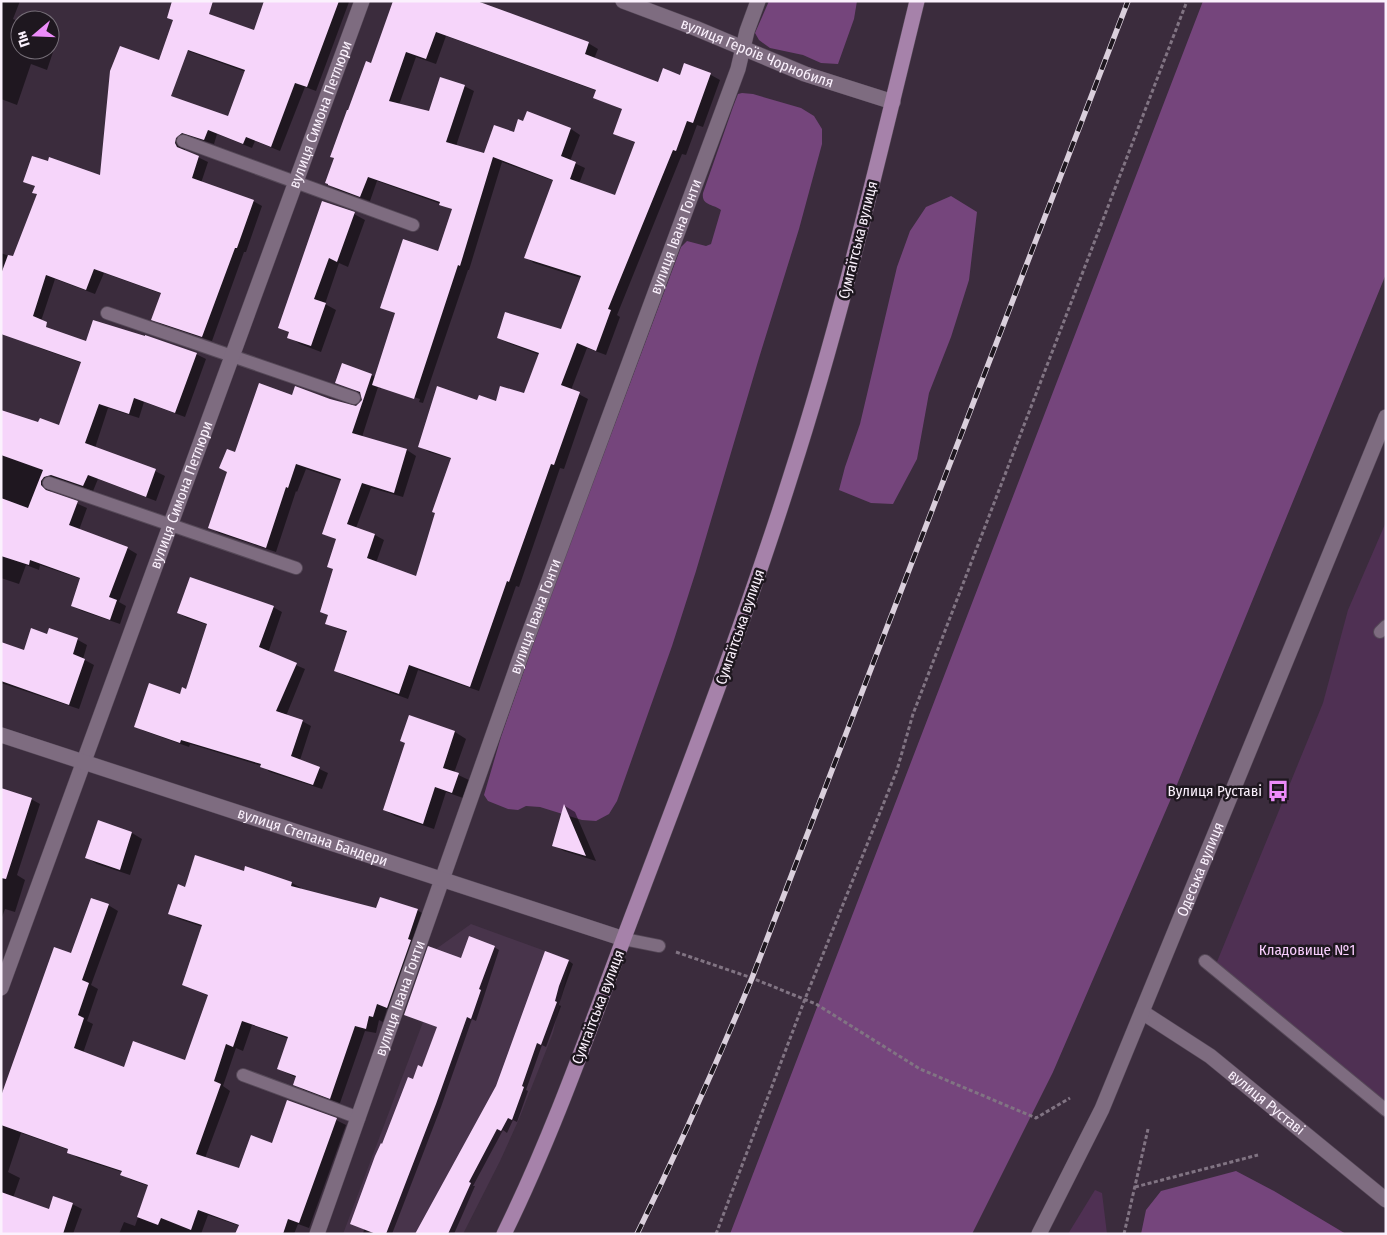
<svg xmlns="http://www.w3.org/2000/svg" width="1387" height="1235" font-family="'Fira Sans Condensed',sans-serif">
<style>
.built{fill:#48344b}
.green{fill:#4f3053}
.forest{fill:#75457c}
.shadow{fill:#0007;fill-rule:evenodd}
.building{fill:#f6d5fa;fill-rule:evenodd}
.lines{fill:none;stroke-linecap:round;stroke-linejoin:round}
.service-casing{stroke:#564958;stroke-width:14}
.minor-casing{stroke:#564958;stroke-width:16}
.tertiary-casing{stroke:#564958;stroke-width:16}
.secondary-casing{stroke:#564958;stroke-width:16}
.primary-casing{stroke:#564958;stroke-width:16}
.path{stroke:#817483;stroke-width:3;stroke-dasharray:4 2.5;stroke-linecap:butt}
.service{stroke:#7e6c80;stroke-width:12}
.minor{stroke:#7e6c80;stroke-width:15}
.tertiary{stroke:#7e6c80;stroke-width:15}
.secondary{stroke:#7e6c80;stroke-width:15}
.primary{stroke:#a682aa;stroke-width:15}
.rail-casing{stroke:#dacfdc;stroke-width:5.5}
.rail{stroke:#1e171f;stroke-width:4;stroke-dasharray:11;stroke-linecap:butt}
.labels{text-anchor:middle;dominant-baseline:central;stroke-width:5;stroke-linejoin:round;paint-order:stroke}
.street-label{font-size:15px;fill:#fbf1fd;stroke:#1e171f}
.poi-label{font-size:15px;fill:#fbf1fd;stroke:#1e171f;text-anchor:end}
.park-label{font-size:15px;fill:#f9cefe;stroke:#1e171f}
</style>
<rect width="100%" height="100%" fill="#3b2c3d"/>
<path class="built" d="M471 924 570 960 553 1033 519 1119 500 1161 463 1234H343L423 1022 436 949Z"/>
<path class="green" d="M1386 522V1119L1212 974 1323 703 1348 610Z
M1095 1190 1102 1193 1107 1234H1068Z"/>
<path class="forest" d="M769 1H857L854 19 838 64 821 63 803 55 770 48 759 40 755 33Z
M1203 1H1386V274L1176 787 1053 1072 972 1234H730Z
M742 93 753 94 801 108 814 116 822 129V144L799 229 759 358 696 571 672 646 617 801 609 814 596 821 582 820 540 807 526 806 518 810 508 809 488 801 484 795 501 737 543 616 681 247 687 241 706 246 711 244 721 210C714 204 701 206 703 193L733 107 738 94Z
M951 196 977 212 969 280 951 337 929 393 917 459 893 504 871 503 839 490 845 467 860 424 897 267 910 231 926 207Z
M1236 1171 1274 1191 1346 1234H1141L1146 1210 1161 1191Z"/>
<path class="shadow" d="M1 1H20L13 19 20 22V50H50V32L58 37 47 70 31 64 17 105 1 99Z
M265 1 349 2 316 91 305 87 280 151 255 141 252 148 217 134 214 144 192 137 184 143 185 151 208 162 201 183 253 201 262 206 246 252H244L212 341 161 324 153 319 162 294 104 273 95 294 55 279 41 321 1 305V253L14 258 38 195 36 187 25 181 101 177 111 77 229 117 246 72 188 51 179 46 255 32Z
M394 1 588 43 598 49 594 59 659 83 681 76 685 65 711 75 720 80 703 127 697 125 686 155 682 154 617 315 620 317 606 355 587 348 571 390 588 399 564 469 560 468 519 587 516 586 479 691 418 670 408 699 345 676 335 670 348 633 327 624 329 616 321 611 334 569 337 540 323 533 342 481 306 469 297 492 296 491 276 552 219 533 209 527 236 453 293 396 355 407 363 402 362 394 337 382 371 375 375 377 396 314 382 307 439 253 453 210 441 204 377 181 370 201 338 190 329 185 335 159 332 157 371 64ZM446 36 597 91 594 97 623 110 615 134 636 143 615 197 579 184 585 168 570 161 580 135 571 129 528 112 524 123 514 134 485 155 456 146 474 91 464 86 430 112 399 105 416 57 436 64ZM502 162 554 181 525 257 534 263 581 278 562 331 498 338 508 343 540 355 524 394 497 403 478 401 419 446 429 452 452 459 417 578 376 563 384 540 375 535 356 528 371 488 403 497 416 456 407 450 362 437 378 387 381 389V387L420 399 419 402 423 403 468 270H469Z
M323 202 354 214 365 220 348 267 339 263 325 304 336 310 321 352 300 344 289 337 290 333 280 327Z
M87 342 196 354 206 359 185 417 144 402 139 418 108 408 95 448 155 471 165 476 156 501 98 479 93 491 62 480 54 482 51 487V492L87 508 79 530 127 548 137 554 119 602 126 606 120 624 82 611 72 606 81 579 40 565 39 570 26 565 19 584 1 578V422L60 426 82 363 39 348 30 343Z
M273 607 282 612 268 653 305 669 286 716 302 721 311 726 300 760 328 773 322 789 270 772 262 766 190 744 189 747 144 731 135 726 187 691 208 625 187 618 178 613Z
M49 629 78 640 87 645 83 659 94 665 79 709 1 683V643L24 651 47 635Z
M410 717 455 732 466 739 454 773 469 780 463 798 446 792 434 829 395 816 384 810 406 743Z
M1 789 31 799 40 804 17 875 25 880 15 912 5 909 1 920Z
M565 806 575 812 596 861 564 851 553 845Z
M98 822 132 833 142 839 130 875 97 864 87 858Z
M245 873 292 883 301 888V890L377 909 417 910 427 916 397 1012 387 1009 383 1022 379 1020 376 1033 365 1031 340 1103 304 1090 294 1084 297 1078 278 1069 289 1039 252 1025 243 1051 236 1048 223 1086 230 1091 205 1158 239 1169 273 1144 336 1120 346 1125 309 1228 298 1224 294 1234H237L240 1226 208 1215 201 1234H119L124 1222 135 1226 149 1186 131 1180 122 1174V1172L78 1158 69 1152V1150L21 1133 8 1172 20 1178 13 1198 49 1210 72 1204 82 1209 73 1234H1V1100L71 954 108 905 118 911 91 985 98 989 87 1021 93 1024 83 1053 124 1068 186 1062 209 996 183 985 203 927 179 919 170 914 186 888Z
M494 947 499 950 476 1021 472 1019 441 1107 392 1234H363L383 1145 413 1080 423 1068 462 960Z
M569 961 573 964 564 989 559 1005 561 1006 546 1047 542 1045 526 1090 528 1091 517 1122 513 1120 507 1133 503 1130 473 1186H475L454 1234H417Z"/>
<path class="building" d="M172 1H213L209 14 254 30 264 1H339L307 87 295 83 271 147 246 137 243 144 208 130 204 140 182 133 176 138 175 143 177 147 199 156 192 178 254 200 237 248H235L202 337 151 320 161 293 94 269 86 290 46 275 33 316 47 322 46 327 86 341 93 320 145 336V335L197 353 175 413 134 398 129 414 99 404 85 443 156 469 146 497 88 475 83 486 51 475 44 477 41 481V485L46 490 78 501 69 525 128 547 109 597 117 600 110 620 71 606 80 578 30 560 29 565 1 556V498L28 508 43 470 1 455V410L38 422 40 418 59 425 81 362 1 334V274L8 255 13 256 37 194 32 193 35 186 23 182 32 156 48 161 49 157 100 175 110 71 120 46 159 60 173 20 167 18ZM188 50 245 70 228 116 171 96Z
M393 1H477L589 42 585 54 658 82 663 68 680 75 684 63 711 73 693 123 687 121 676 151 673 150 608 309 611 310 596 351 577 343 561 385 580 392 554 465 551 464 509 582 507 581 470 687 409 665 399 694 334 671 347 631 325 624 328 615 320 612 333 569 327 567 336 539 322 534 341 479 296 464 288 488 286 487 266 548 208 528 227 472 219 468 227 449 235 452 259 383 292 395 295 386 330 399 356 406 362 400 360 392 335 383 342 363 372 374 352 433 407 449 394 493 362 483 347 524 375 534 367 558 416 576 435 513 432 512 451 458 418 447 437 386 477 400 479 395 496 401 500 386 524 393 539 353 497 338 505 312 561 329 581 276 524 258 553 180 493 157 460 266 458 265 414 399 372 385 395 313 380 308 403 239 438 251 452 209 439 205 440 202 368 177 360 197 328 185V184L325 183 334 158 330 157 347 110H348L366 61 371 63ZM436 32 596 90 593 98 622 109 613 134 635 142 615 195 570 179 576 162 561 156 571 128 527 111 523 121 518 119 514 132 494 125 484 153 446 142 465 85 440 77 429 111 389 101 406 52 426 59Z
M322 201 355 212 337 262 329 258 314 299 326 303 311 346 287 338 289 332 278 328Z
M190 577 274 606 259 647 297 663 276 711 303 720 291 756 320 767 313 785 260 767 261 764 181 740 180 743 134 727 149 683 180 694 182 687 186 689 207 624 177 613Z
M31 628 47 634 49 628 78 638 73 654 85 659 69 705 1 681V642L24 650Z
M409 715 455 731 443 768 459 773 452 793 435 787 423 824 383 810 405 743 400 741Z
M1 788 32 798 6 879 1 878Z
M564 804 586 856 552 846Z
M98 820 132 832 120 870 85 858Z
M195 855 244 871 245 866 292 882 291 886 376 908 380 897 418 909 408 939 411 940 387 1008 377 1004 373 1017 369 1016 366 1029 355 1026 330 1099 293 1085 296 1076 277 1069 288 1037 242 1021 233 1047 226 1044 214 1081 221 1084 196 1154 239 1168 251 1135 272 1143 287 1100 337 1118 299 1223 288 1219 283 1234H235L239 1225 198 1210 191 1230 161 1218 158 1225 137 1217 148 1185 120 1175 122 1171 67 1153 68 1149 1 1125V1096L54 947 71 953 91 898 109 904 82 980 89 983 78 1015 84 1018 74 1048 124 1067 133 1041 185 1060 208 995 182 985 202 925 168 914 178 884 185 887Z
M469 936 495 946 479 989 481 990 471 1019 467 1017 436 1104 386 1234H376L350 1224 375 1156 381 1143 382 1144 408 1077 413 1079 418 1065 422 1067 437 1027 404 1015 428 946 461 958Z
M545 951 569 960 559 986 555 1001 557 1002 541 1045 537 1043 522 1086 524 1087 512 1120 508 1118 501 1131 497 1129 469 1182 471 1183 448 1234H415L496 1086Z
M1 1192 49 1209 53 1196 73 1203 63 1234H1Z"/>
<g class="lines">
<g class="service-casing">
<path id="service" d="M183 141 413 225
M107 313 354 398
M49 483 296 568
M1380 632 1386 626
M624 939 659 946
M1205 961 1386 1110
M243 1075 359 1118"/>
</g>
<g class="minor-casing">
<g id="minor">
<path id="s1" d="M623 1 695 28 805 74 893 102"/>
<path id="s2" d="M1 988 362 1"/>
<path id="s3" d="M317 1234 524 647 738 69 747 31 758 1"/>
</g>
</g>
<g class="tertiary-casing">
<g id="tertiary">
<path id="s4" d="M1 735 624 939"/>
</g>
</g>
<g class="secondary-casing">
<g id="secondary">
<path id="s5" d="M1142 1012 1210 1056 1386 1200"/>
<path id="s6" d="M1039 1234 1102 1109 1386 417"/>
</g>
</g>
<g class="primary-casing">
<path id="primary" d="M504 1234C556 1128 594 1016 636 906 690 763 745 621 791 475 841 320 878 160 917 1"/>
</g>
<path class="path" d="M676 952 752 978 816 1004 920 1069 1036 1118 1070 1098
M1135 1187 1258 1155
M716 1234 805 999 897 770 913 714 1187 1
M1124 1234 1148 1129"/>
<use href="#service" class="service"/>
<use href="#minor" class="minor"/>
<use href="#tertiary" class="tertiary"/>
<use href="#secondary" class="secondary"/>
<use href="#primary" class="primary"/>
<g class="rail-casing">
<path id="rail" d="M637 1234C678 1150 716 1065 752 978L1128 1"/>
</g>
<use href="#rail" class="rail"/>
</g>
<defs>
<g id="bus-bare" transform="scale(1.725)"><path d="M-5-6H5V4H4V6H2V4H-2V6H-4V4H-5ZM-3.5-4V0h7V-4ZM-3.5 1.2v1.5H-2V1.2ZM2 1.2v1.5H3.5V1.2Z" fill="#ed8cfa" stroke="#1e171f" stroke-width="2.5" paint-order="stroke"/></g>
</defs>
<g fill-rule="evenodd">
<use href="#bus-bare" x="1278" y="791"/>
</g>
<g class="labels">
<g class="street-label">
<text stroke="none"><textPath href="#s1" startOffset="144">вулиця Героїв Чорнобиля</textPath></text>
<text stroke="none"><textPath href="#s2" startOffset="930">вулиця Симона Петлюри</textPath></text>
<text stroke="none"><textPath href="#s3" startOffset="1060">вулиця Івана Гонти</textPath></text>
<text transform="translate(858 240) rotate(-76)">Сумгаїтська вулиця</text>
<text stroke="none"><textPath href="#s2" startOffset="525">вулиця Симона Петлюри</textPath></text>
<text stroke="none"><textPath href="#s3" startOffset="655">вулиця Івана Гонти</textPath></text>
<text transform="translate(740 627) rotate(-71)">Сумгаїтська вулиця</text>
<text stroke="none"><textPath href="#s4" startOffset="328">вулиця Степана Бандери</textPath></text>
<text stroke="none"><textPath href="#s6" startOffset="399">Одеська вулиця</textPath></text>
<text stroke="none"><textPath href="#s3" startOffset="250">вулиця Івана Гонти</textPath></text>
<text transform="translate(598 1007) rotate(-69)">Сумгаїтська вулиця</text>
<text stroke="none"><textPath href="#s5" startOffset="154">вулиця Руставі</textPath></text>
</g>
<g class="poi-label">
<text x="1262" y="791">Вулиця Руставі</text>
</g>
<g class="park-label">
<text x="1307" y="950">Кладовище №1</text>
</g>
</g>
<rect width="1387" height="1235" fill="none" stroke="#fbf1fd" stroke-width="5"/>
<g transform="translate(35 35) rotate(251)"><circle r="24" fill="#1e171f" stroke="#766e78"/>
<path d="M0-4L9 19L0 12L-9 19Z" fill="#ed8cfa"/>
<text y="-8" font-size="14" font-weight="bold" text-anchor="middle" fill="#fbf1fd">Пн</text>
</g>
</svg>
